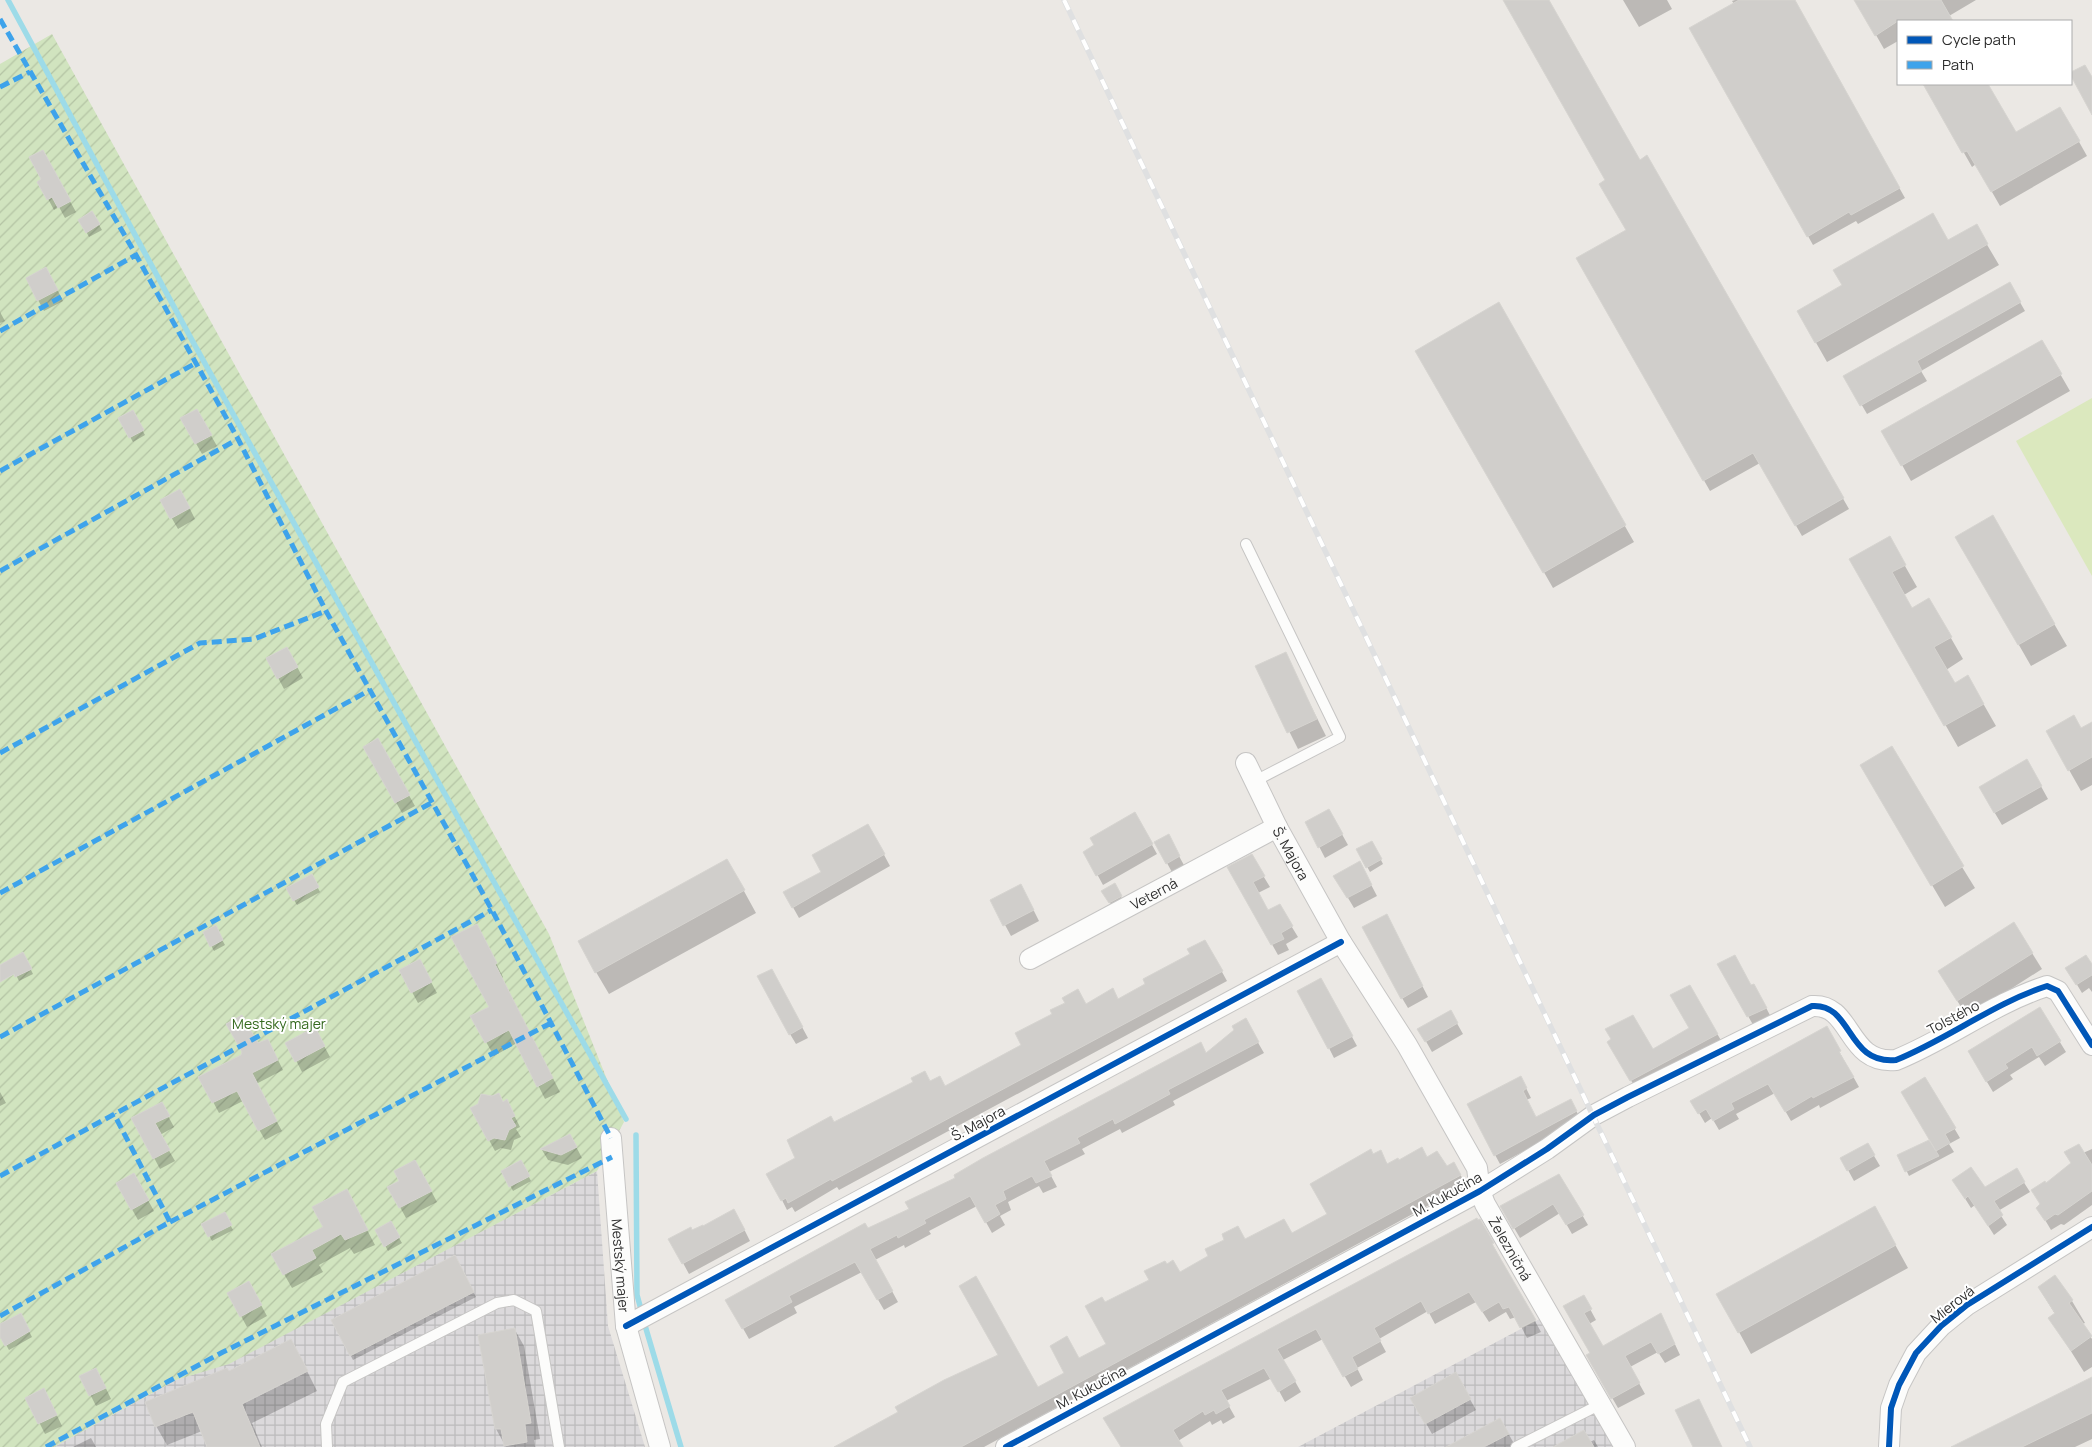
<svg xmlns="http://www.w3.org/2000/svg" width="2092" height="1447" font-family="Manrope,sans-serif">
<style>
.industrial{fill:url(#industrial-grid)}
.garden{fill:url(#garden-furrows)}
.pitch{fill:#dbe8be}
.shadow{fill:#0003}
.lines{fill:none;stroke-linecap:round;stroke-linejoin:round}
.stream{stroke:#9ddbe8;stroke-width:5.5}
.building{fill:#d0cecb;stroke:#d6d4d0}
.service-casing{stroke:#c6c5c4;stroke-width:12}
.minor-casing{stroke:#c6c5c4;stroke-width:22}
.service{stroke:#fcfcfb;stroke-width:10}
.minor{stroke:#fcfcfb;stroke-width:20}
.rail-casing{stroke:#dfe0e1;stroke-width:5.5}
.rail{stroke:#fff;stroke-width:4;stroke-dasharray:11;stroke-linecap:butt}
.quiet{stroke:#3ea3eb;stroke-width:5;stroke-dasharray:10 5;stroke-linecap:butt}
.cycleway-casing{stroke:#fff;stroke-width:9}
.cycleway{stroke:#0057b8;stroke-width:6}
.labels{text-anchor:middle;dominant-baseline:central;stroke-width:4;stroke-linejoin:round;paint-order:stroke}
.street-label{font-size:14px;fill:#2e2e2e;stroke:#fff}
.park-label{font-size:14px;fill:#356a1f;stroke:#fff}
</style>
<defs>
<pattern id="industrial-grid" width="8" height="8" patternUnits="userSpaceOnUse" patternTransform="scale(1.25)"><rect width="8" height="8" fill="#dbd9db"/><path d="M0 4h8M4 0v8" fill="none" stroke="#bcbbbc"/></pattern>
<pattern id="garden-furrows" width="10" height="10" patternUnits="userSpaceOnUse" patternTransform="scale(1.25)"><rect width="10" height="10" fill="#d1e4bf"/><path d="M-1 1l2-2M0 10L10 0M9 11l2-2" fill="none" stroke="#b4c4a4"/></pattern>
</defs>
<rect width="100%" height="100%" fill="#ebe8e4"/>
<path class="industrial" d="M597 1171 608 1326 645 1447H54L176 1380 229 1363Z
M1549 1314 1625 1447H1298Z"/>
<path class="garden" d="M52 34 549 934 624 1122 597 1171 229 1364 176 1380 54 1447H0V64Z"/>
<path class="pitch" d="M2092 398V576L2016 441Z"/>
<path class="shadow" d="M1505 0H1548L1640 161 1647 157 1849 509 1802 536 1760 463 1710 491 1578 259 1627 231 1607 180Z
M1623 0H1667L1672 9 1639 27Z
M1735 0H1793L1905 198 1858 224 1856 221 1813 245 1691 28 1734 4 1732 1Z
M1856 0H1976L1949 16 1952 21H1898V41L1884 49Z
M1925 84H1987L2015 134 2060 108 2087 156 2000 206 1976 164 1972 167Z
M42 151 76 212 65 218 59 207 54 210 39 182 43 180Z
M92 213 102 230 89 237 80 220Z
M1976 226 1999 265 1827 362 1798 311 1948 242Z
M52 279 63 301 44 311 38 300Z
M2009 283 2025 311 1921 371 1927 381 1867 414 1845 376Z
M1498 304 1634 542 1553 588 1417 351Z
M0 312 5 321 0 323Z
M2041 341 2070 391 1911 481 1883 431Z
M197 411 217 446 202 454 182 419Z
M132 412 145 435 133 442 120 419Z
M162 501H186L195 519 178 529Z
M1992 517 2067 646 2031 666 1957 537Z
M1889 538 1917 587 1904 595 1912 609 1929 600 1963 659 1946 670 1954 684 1968 677 1996 726 1958 747 1851 559Z
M1285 654 1326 736 1298 749 1257 667Z
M268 659H293L303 678 284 689Z
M2092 724V785L2081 791 2047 731 2081 730Z
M378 740 415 806 402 813 365 747Z
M2027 761 2048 799 2002 825 1980 788Z
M1874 787 1962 867 1975 888 1945 907Z
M1329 811 1348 845 1325 858 1307 823Z
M1135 814 1157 854 1103 885 1085 852Z
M868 825 890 866 799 918 785 893 823 872Z
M1168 836 1185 867 1173 874 1156 843Z
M1372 842 1383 864 1370 872 1358 850Z
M1251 856 1270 887 1258 893 1268 912 1279 906 1298 937 1286 944 1289 950 1278 955 1229 868Z
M1365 873 1377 896 1354 908 1335 876Z
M311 875 320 892 297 905 287 888Z
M739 882 756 913 609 994 596 972Z
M1114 885 1124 902 1113 908 1103 891Z
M1027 897 1039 921 1011 936 992 901Z
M215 927 225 945 214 951 204 932Z
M1392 927 1428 997 1408 1008 1402 998Z
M484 939 503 977 502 978 560 1092 545 1099 517 1043 494 1056 472 1017 491 1007Z
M1205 941 1227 981 839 1190 837 1187 795 1212 792 1207 787 1210 782 1200 797 1158 834 1123 930 1082 945 1087 1022 1045 1085 1005 1118 1000 1147 984 1192 954Z
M2032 953 2042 969 1967 1017 1949 987Z
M23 954 33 974 19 981 9 961Z
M1719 965 1751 986 1761 998 1773 1021 1756 1030Z
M2092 966V992L2089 988 2082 993 2067 968Z
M425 971 437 993 418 1003 412 992Z
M1321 980 1357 1046 1334 1058 1329 1048Z
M777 981 808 1038 796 1044 790 1034Z
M1689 986 1722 1042 1636 1089 1609 1042 1652 1050 1691 1029Z
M2039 1008 2066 1052 2045 1066 2039 1057 2010 1075 2013 1079 1993 1092 1969 1052Z
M1450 1011 1463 1034 1432 1052 1419 1029Z
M1245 1020 1264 1053 1173 1101 1175 1105 1122 1133 1120 1129 1082 1149 1085 1154 1049 1172 1057 1187 1043 1193 1039 1186 1008 1202 1011 1210 1000 1216 1005 1225 992 1233 977 1206 929 1231 931 1234 905 1248 904 1245 875 1260 898 1302 884 1310 862 1272 794 1307 797 1313 749 1339 727 1300 911 1209 1206 1054 1236 1030Z
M1826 1028 1859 1087 1820 1108 1819 1105 1791 1121 1775 1093 1736 1114 1739 1119 1719 1130 1712 1118 1705 1123 1692 1101Z
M322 1042 330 1057 302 1072 287 1043Z
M273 1050 283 1070 256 1084 282 1131 265 1140 243 1101 219 1113 200 1077 242 1056Z
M1925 1079 1960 1138 1949 1144 1954 1152 1909 1176 1899 1155 1937 1151 1902 1092Z
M1525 1086 1531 1098 1526 1100 1536 1119 1571 1101 1581 1120 1500 1164 1468 1105Z
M0 1092 6 1103 0 1106Z
M161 1103 174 1127 160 1135 175 1161 160 1169 133 1118Z
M503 1103 512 1111 520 1127 516 1129 521 1137 514 1140 511 1150 501 1148 495 1151 489 1140Z
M570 1135 582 1158 568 1165 548 1160 542 1150Z
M1867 1144 1880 1166 1854 1181 1848 1170Z
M2092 1149V1205L2064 1225 2061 1224 2051 1230 2038 1208 2042 1205 2046 1185 2083 1153Z
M1380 1152 1388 1165 1427 1158 1446 1167 1454 1163 1466 1185 984 1447H841L1038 1389 1065 1373 1079 1360 1107 1345 1105 1304 1150 1280 1167 1265 1180 1273 1245 1241 1291 1234 1329 1214 1373 1155Z
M521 1162 531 1181 513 1191 503 1172Z
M2016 1170 2030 1192 1998 1211 2007 1225 1994 1235 1975 1205 1971 1208 1959 1189H1984Z
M421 1172 437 1202 406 1218 389 1187Z
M134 1175 154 1211 138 1220 118 1184Z
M1559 1175 1588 1225 1572 1234 1560 1213 1520 1238 1502 1207Z
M354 1205 375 1245 354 1254 350 1248 319 1265 323 1272 292 1288 284 1274 325 1228Z
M224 1213 233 1230 212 1241 203 1224Z
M1479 1220 1541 1332 1527 1338 1516 1317 1510 1319 1506 1312 1489 1322 1476 1302 1435 1324 1428 1311 1379 1339 1386 1352 1357 1368 1363 1380 1351 1387 1323 1339 1283 1360 1301 1392 1285 1402 1272 1378 1226 1401 1235 1417 1223 1424 1221 1420 1212 1425 1210 1421 1178 1441 1182 1447H1122Z
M740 1221 750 1241 689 1274 670 1239 692 1232Z
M390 1223 402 1243 388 1251 377 1230Z
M1887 1230 1908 1268 1751 1354 1739 1332Z
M455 1257 476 1297 353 1360 332 1320Z
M2055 1277 2072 1301 2085 1323 2082 1324 2092 1339V1367L2084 1372 2050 1318 2055 1314 2039 1288Z
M249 1283 267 1316 247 1327 241 1316Z
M1583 1296 1596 1320 1589 1324 1602 1348 1666 1325 1680 1355 1665 1363 1658 1352 1630 1367 1645 1394 1618 1408 1588 1356 1591 1354 1564 1307Z
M20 1314 32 1337 9 1350 0 1334V1326Z
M515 1330 524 1346 540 1439 534 1440 535 1447H506L496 1429 480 1336Z
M301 1359 317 1391 252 1423 262 1447H208L202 1431 167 1445 156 1426 229 1373Z
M1456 1374 1476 1410 1432 1434 1412 1398Z
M81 1376 102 1380 111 1399 96 1406Z
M2092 1379V1439L2075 1447H1955Z
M27 1398 50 1401 62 1426 45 1434Z
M1500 1419 1516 1447H1449Z
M91 1438 96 1447H73Z
M1594 1440 1598 1447H1559L1590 1442Z"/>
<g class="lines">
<path class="stream" d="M8 0 193 342 626 1119
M636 1135 637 1295 642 1313
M644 1322 681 1447"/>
</g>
<path class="building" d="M1503 0H1549L1640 160 1647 155 1844 498 1795 526 1753 453 1703 481 1576 258 1626 230 1599 184 1605 180Z
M1739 0H1795L1900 188 1851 215 1849 212 1807 237 1689 28Z
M1854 0H1941L1953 21H1898L1875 36Z
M2085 65 2092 77V115L2071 76V72Z
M1923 84H1988L2016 132 2060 107 2080 141 1991 192 1967 151 1962 153Z
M43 150 71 201 58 208 52 197 47 200 37 182 41 179 29 157Z
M92 211 100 224 86 233 78 220Z
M1933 213 1948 240 1977 224 1988 244 1815 343 1797 311 1842 285 1833 270Z
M46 267 58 290 37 301 26 278Z
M2010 282 2021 302 1917 361 1922 371 1860 406 1843 376Z
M1499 302 1626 525 1543 573 1415 351Z
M2042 340 2062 374 1901 466 1881 431Z
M197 409 212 435 195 444 180 418Z
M133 410 144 430 129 438 118 418Z
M180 489 190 508 170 519 160 500Z
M1993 515 2055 624 2018 645 1955 537Z
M1890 536 1906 565 1892 572 1912 608 1929 598 1952 637 1934 647 1955 683 1968 675 1984 704 1944 726 1849 559Z
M287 647 298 667 277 679 266 658Z
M1286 652 1317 719 1287 733 1255 666Z
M2074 715 2081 728 2092 722V757L2068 771 2046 731Z
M378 738 410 795 395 803 363 747Z
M1892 746 1964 866 1931 886 1860 765Z
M2027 759 2042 786 1994 813 1979 787Z
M1329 809 1343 834 1318 848 1305 822Z
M1135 812 1153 844 1096 876 1083 852 1094 845 1090 838Z
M868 824 885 854 792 908 783 892 821 872 812 855Z
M1169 834 1180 856 1166 864 1154 842Z
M1372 841 1382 859 1366 868 1356 849Z
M1252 854 1265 876 1253 882 1268 910 1280 904 1293 926 1281 933 1284 939 1271 945 1227 867Z
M727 859 745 890 595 973 578 941Z
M1360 861 1372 885 1347 898 1333 876Z
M312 874 319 887 293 901 286 888Z
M1115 883 1122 896 1109 903 1101 891Z
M1021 884 1034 910 1003 926 990 900Z
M1387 914 1423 986 1401 999 1362 927Z
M2014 922 2033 953 1957 1001 1938 971Z
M477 924 497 963 495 964 553 1078 537 1087 509 1030 485 1043 470 1016 489 1007 451 937Z
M216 925 223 940 210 947 203 932Z
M1205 940 1223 971 832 1181 831 1179 788 1203 786 1198 781 1201 766 1174 795 1158 787 1140 831 1116 834 1122 913 1082 911 1078 925 1071 930 1081 940 1076 945 1086 1021 1045 1015 1033 1052 1014 1050 1010 1065 1003 1062 998 1078 989 1086 1004 1113 988 1118 999 1145 984 1143 979 1190 954 1187 949Z
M23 952 32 969 15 977 14 974 0 982V965Z
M1735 955 1751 985 1754 984 1767 1008 1747 1017 1717 964Z
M2086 955 2092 964V975L2076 985 2065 968Z
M420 959 432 982 411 993 399 970Z
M772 969 803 1027 789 1035 757 976Z
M1321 978 1353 1036 1328 1049 1297 991Z
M1690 985 1718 1034 1630 1081 1607 1042 1611 1039 1605 1029 1633 1015 1653 1049 1689 1028 1670 995Z
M2040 1007 2061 1041 2037 1056 2032 1047 2005 1064 2008 1068 1986 1082 1968 1051Z
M1451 1010 1458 1023 1425 1042 1417 1029Z
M242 1015 258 1043 268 1039 278 1060 252 1073 277 1121 258 1131 237 1091 212 1103 198 1077 241 1055 242 1052 226 1024Z
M1246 1018 1259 1042 1168 1090 1170 1094 1115 1124 1113 1119 1077 1138 1080 1143 1044 1161 1052 1176 1036 1183 1032 1176 1003 1191 1006 1199 995 1205 1000 1214 985 1223 970 1196 924 1220 926 1223 898 1238 897 1235 870 1249 893 1291 877 1300 855 1262 789 1296 792 1302 742 1329 725 1300 865 1223 868 1228 909 1209 905 1202 955 1178 954 1175 983 1158 1201 1042 1206 1053 1234 1030 1232 1026Z
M1827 1026 1841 1051 1839 1052 1854 1077 1813 1098 1812 1096 1785 1112 1768 1084 1731 1103 1734 1109 1713 1121 1706 1109 1698 1114 1690 1101Z
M315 1027 325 1046 295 1062 285 1043Z
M1521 1076 1527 1088 1523 1091 1536 1117 1571 1099 1577 1111 1494 1156 1467 1104Z
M1925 1077 1956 1128 1945 1134 1950 1143 1936 1151 1901 1092Z
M499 1093 503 1102 507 1099 515 1116 511 1118 516 1126 509 1130 505 1140 494 1138 488 1141 470 1108 478 1104 481 1094 492 1096Z
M162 1102 170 1116 155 1123 170 1150 153 1159 131 1118Z
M570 1134 577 1147 561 1155 540 1149Z
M1929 1140 1939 1156 1905 1172 1897 1155Z
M1868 1143 1875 1155 1847 1171 1840 1158Z
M2079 1144 2092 1165V1191L2058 1215 2055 1214 2045 1221 2036 1208 2040 1204 2031 1190 2045 1181 2046 1183 2071 1163 2064 1152Z
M1422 1147 1427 1157 1437 1151 1447 1166 1454 1162 1461 1175 961 1447H834L898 1412 895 1407 944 1380 998 1355 959 1286 976 1276 1038 1387 1064 1373 1050 1346 1067 1336 1079 1358 1106 1344 1085 1306 1102 1297 1105 1302 1149 1280 1144 1271 1165 1261 1167 1264 1173 1260 1180 1272 1208 1256 1205 1249 1224 1240 1222 1234 1238 1226 1245 1239 1284 1219 1292 1233 1327 1214 1310 1184 1371 1149 1373 1154 1381 1150 1387 1164 1398 1158 1399 1160Z
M415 1160 432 1191 399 1208 387 1187 399 1181 394 1171Z
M521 1160 530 1176 509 1187 501 1171Z
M1971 1167 1985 1187 2017 1168 2025 1182 1994 1201 2003 1215 1988 1226 1968 1196 1965 1199 1952 1180Z
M134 1173 149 1200 131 1210 116 1183Z
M1559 1174 1584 1215 1566 1225 1553 1204 1513 1229 1500 1206Z
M347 1189 368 1230 345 1240 341 1234 312 1250 316 1258 283 1275 271 1254 323 1227 312 1207Z
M1875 1206 1896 1245 1738 1333 1716 1294Z
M734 1209 745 1230 682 1264 668 1239 691 1227 692 1230 703 1225V1226Z
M225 1212 232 1225 208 1237 201 1224Z
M1477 1218 1478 1220 1480 1219 1494 1243 1492 1244 1536 1320 1520 1328 1509 1307 1503 1309 1499 1302 1482 1312 1469 1292 1428 1314 1421 1301 1374 1328 1381 1341 1352 1357 1358 1369 1343 1377 1316 1329 1277 1349 1296 1381 1278 1392 1264 1368 1221 1390 1230 1406 1216 1414 1214 1410 1205 1415 1203 1411 1173 1430 1183 1447H1121L1103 1418Z
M391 1221 400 1237 384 1247 375 1230Z
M455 1255 474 1292 350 1356 331 1320Z
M2055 1275 2073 1300 2069 1303 2092 1336 2071 1351 2048 1318 2055 1313 2038 1287Z
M249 1281 262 1305 240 1317 227 1293Z
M1584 1295 1592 1309 1584 1313 1603 1346 1661 1313 1675 1344 1658 1354 1651 1342 1625 1356 1640 1383 1611 1399 1586 1355 1590 1353 1563 1306Z
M21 1313 30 1331 5 1346 0 1337V1324Z
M515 1328 531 1423 525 1424 527 1442 504 1446 501 1429H495L478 1335Z
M291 1339 308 1371 242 1404 260 1447H207L193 1412 155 1427 145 1402 227 1368 229 1371Z
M96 1368 106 1388 89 1396 79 1376Z
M1456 1372 1471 1399 1425 1424 1410 1398Z
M2092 1377V1413L2022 1447H1951Z
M44 1388 57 1415 38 1424 25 1398Z
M1699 1399 1722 1447H1693L1675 1410Z
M1500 1418 1509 1434 1484 1447H1446Z
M1584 1430 1594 1447H1553Z"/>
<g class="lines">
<g class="service-casing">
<path id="service" d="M1246 544 1340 737 1255 781
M327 1447 326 1424 343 1382 497 1303 514 1300 536 1311 559 1447
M1516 1447 1601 1404"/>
</g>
<g class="minor-casing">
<g id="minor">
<path id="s1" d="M1246 763 1277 827 1341 942 1407 1045 1477 1168 1480 1191 1485 1204 1625 1447"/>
<path id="s2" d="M1030 959 1277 827"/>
<path id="s3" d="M611 1138 626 1326 660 1447"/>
<path d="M626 1326 1341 942"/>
<path d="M1006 1447 1480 1191 1547 1149 1594 1115 1628 1097 1812 1006C1853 1003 1846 1065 1896 1060 1948 1039 1994 1003 2047 986L2058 991 2092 1045"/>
<path d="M1889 1447 1891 1408 1899 1385 1916 1353 1941 1326 1967 1305 2092 1227"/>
</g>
</g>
<use href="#service" class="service"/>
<use href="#minor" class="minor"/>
<g class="rail-casing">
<path id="rail" d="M1064 0 1750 1447"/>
</g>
<use href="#rail" class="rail"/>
<path class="quiet" d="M0 19 136 255 238 439 326 611 492 910 611 1138
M0 87 30 72
M0 331 136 255
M0 471 196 363
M0 571 238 439
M0 753 200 643 254 639 326 611
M0 893 370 690
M0 1037 433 802
M0 1176 492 910
M170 1222 551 1023
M0 1316 170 1222 114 1114
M46 1447 223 1352 612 1157"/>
<g class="cycleway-casing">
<path id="cycleway" d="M626 1326 1341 942
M1006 1447 1480 1191 1547 1149 1594 1115 1628 1097 1812 1006C1853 1003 1846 1065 1896 1060 1948 1039 1994 1003 2047 986L2058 991 2092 1045
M1889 1447 1891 1408 1899 1385 1916 1353 1941 1326 1967 1305 2092 1227"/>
</g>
<use href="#cycleway" class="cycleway"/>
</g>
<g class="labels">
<g class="street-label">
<text stroke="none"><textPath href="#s1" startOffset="101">Š. Majora</textPath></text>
<text stroke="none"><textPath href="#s2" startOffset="140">Veterná</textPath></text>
<text transform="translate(1953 1017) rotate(-28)">Tolstého</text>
<text transform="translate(978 1123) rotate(-28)">Š. Majora</text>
<text transform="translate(1447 1194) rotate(-29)">M. Kukučína</text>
<text stroke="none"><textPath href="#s1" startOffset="555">Železničná</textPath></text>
<text stroke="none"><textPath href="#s3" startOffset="128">Mestský majer</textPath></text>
<text transform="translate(1952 1304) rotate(-38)">Mierová</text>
<text transform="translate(1091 1387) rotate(-28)">M. Kukučína</text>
</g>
<g class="park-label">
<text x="279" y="1023">Mestský majer</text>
</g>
</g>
<rect x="1897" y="20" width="175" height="65" fill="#ffffff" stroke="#ababab"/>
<rect x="1907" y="36" width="25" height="8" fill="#0057b8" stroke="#ababab"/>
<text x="1942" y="45" font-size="15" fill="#2e2e2e">Cycle path</text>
<rect x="1907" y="61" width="25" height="8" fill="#3ea3eb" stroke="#ababab"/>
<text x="1942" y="70" font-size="15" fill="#2e2e2e">Path</text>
</svg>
